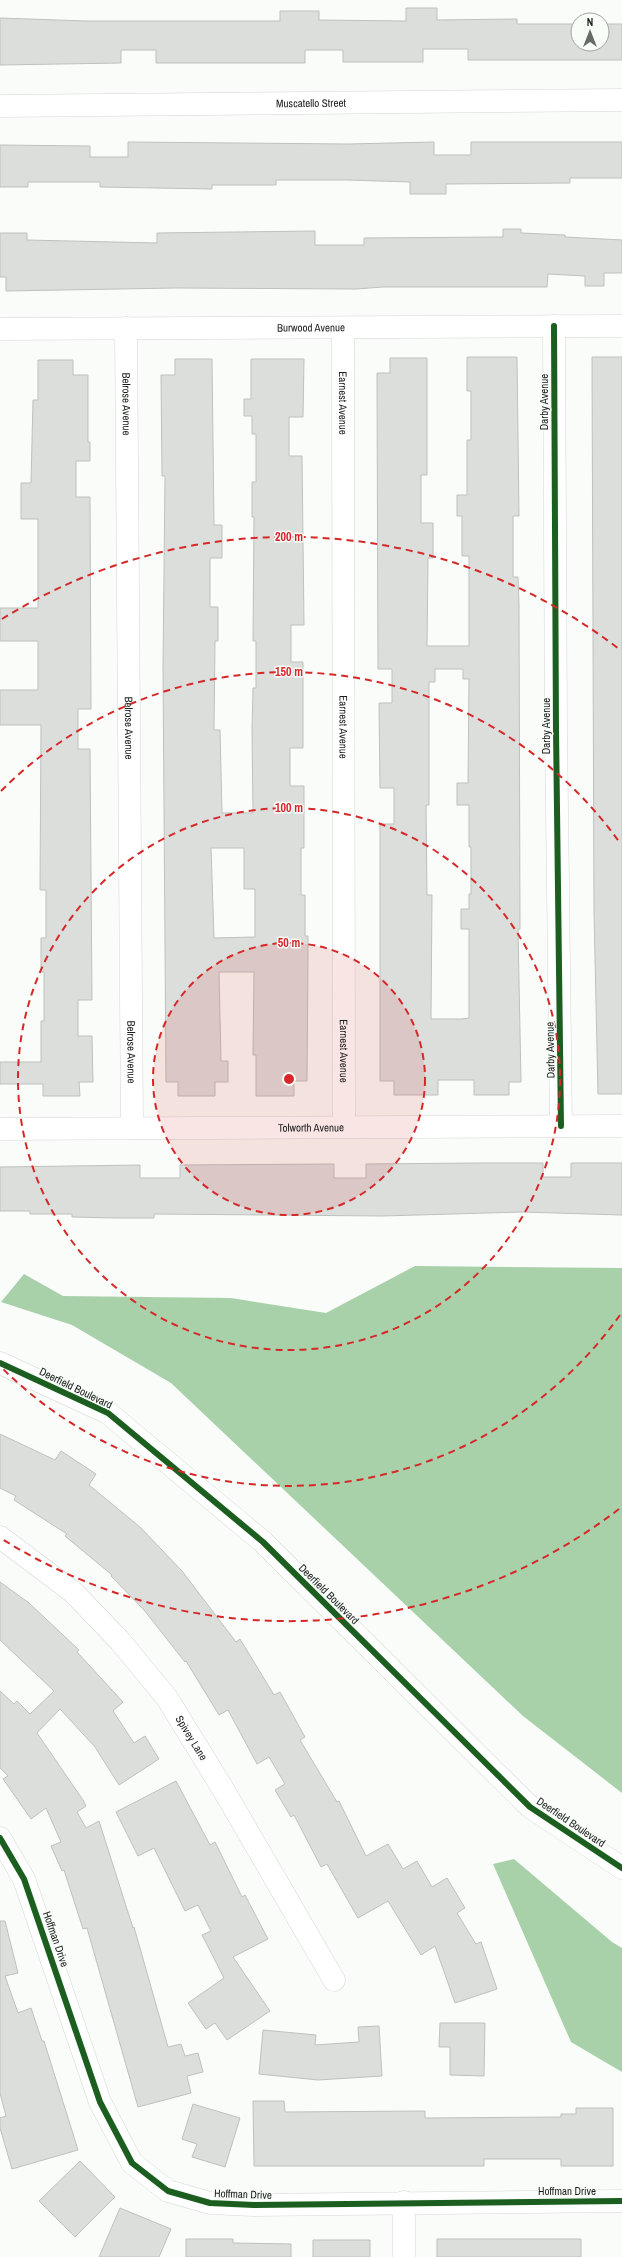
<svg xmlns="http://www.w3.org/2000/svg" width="622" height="2257" font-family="'Archivo Narrow',sans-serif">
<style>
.water{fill:#a8d1aa}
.building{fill:#dcdedc;stroke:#bec1be;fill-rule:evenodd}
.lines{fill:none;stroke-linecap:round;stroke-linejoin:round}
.minor-casing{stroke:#d5d7d5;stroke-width:23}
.minor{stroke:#fefffe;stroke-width:22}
.cycleway-casing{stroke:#f8fdf8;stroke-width:8}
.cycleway{stroke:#1b5e20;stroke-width:6}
.ring{fill:none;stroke:#d62828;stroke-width:2;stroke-dasharray:7 5}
.labels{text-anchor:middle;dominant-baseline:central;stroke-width:3;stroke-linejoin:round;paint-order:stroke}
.street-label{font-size:11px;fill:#1b1d1b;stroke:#f8fdf8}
.centre{fill:#d62828;stroke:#f8fdf8;stroke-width:2}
.ring-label{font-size:12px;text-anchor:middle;font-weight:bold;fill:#d62828;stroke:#f8fdf8;stroke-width:3;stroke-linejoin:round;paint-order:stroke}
</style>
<rect width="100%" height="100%" fill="#f9fcf9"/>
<path class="water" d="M415 1266 622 1268V1793L523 1716 171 1383 72 1325 1 1302 24 1274 63 1296 231 1298 326 1313Z
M514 1859 612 1942 622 1948V2072L571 2042 493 1864Z"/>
<path class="building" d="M406 8H437V20L517 19V24H578V44H602V24H622V60H468V49H423V62H343V50H305V63H156V50H121V63L0 65V18L86 21H280V11H319V20L406 21Z
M128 142 348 144 434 142V155H471V142H622V178H570V183L446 184V194H410V182L348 180H276V185H212V189L100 187V182H28V187H0V145L90 146V157H128Z
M503 229H521V233L565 235V237L622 240V273H604V286H585V276L548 274 547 287H383L356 289 175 288 6 291V277H0V233H27V240L157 243V233L315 231V245H364V238L503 237Z
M467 357H517L519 516H513V577H518L519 605 520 929H518L521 1082H509V1095H474V1080H438V1095H394V1081H380V824H394V788H380L379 703H392V669H378L377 373H390V358H427V475H421V523H433V558H428L427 646H469V556H462V516H457V495H467V440H471V391H467ZM435 669H463V679H469L468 783H457V805H469V847H471V894H469V909H461V929H469V1018L461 1019H431L432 895H427L426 805H429V682H435Z
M592 357H622V1094H598L594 912Z
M175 359H212L214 525H222V558H210V607H218V641H215L214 730H220L222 813H253L252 731 253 688H256V641H253L254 517H252V482H256V434H252V416H244V399H251V359H304L303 417H289V456H302L304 625H291V662H303V748H290V786H304V848H301V895H305V936H308V957L307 1081H294V1096H256V1055H253L254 972H219L221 1061H228V1082H215V1096H178V1082H166L163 668 165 476H162L161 375H175ZM211 848H244V889H255V937L214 938Z
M38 360H73V375H88V442H90V461H76V497H90L91 709H78V749H90L92 1000H78V1036H92L93 1082H79L80 1096H43V1084H0V1062H41V1021H44V972H41V938H46V890H40L41 725H0V690H38V641H0V608H38V519H21V483H31L33 400H38Z
M477 1163H543V1177H571V1163H622V1215L522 1212 383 1216 154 1214V1218H116L72 1217V1214H30V1211H0V1167L140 1165V1178H180V1165L334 1164V1178H366V1164Z
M0 1434 55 1460 61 1451 96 1474 89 1485 140 1527 182 1571 236 1642 240 1639 274 1695 280 1692 305 1737 300 1740 337 1802 339 1801 366 1856 388 1844 403 1869 417 1861 432 1887 447 1878 465 1908 457 1913 476 1944 481 1942 497 1989 455 2003 435 1946 421 1955 388 1901 358 1918 327 1864 321 1867 294 1815 291 1817 275 1790 285 1784 269 1757 257 1764 228 1710 219 1715 186 1661 185 1662 144 1610 111 1576 112 1575 65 1536 67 1534 14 1500 16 1496 0 1488Z
M0 1582 29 1603 79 1650 77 1652 123 1702 113 1711 134 1743 145 1736 159 1759 119 1785 95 1747 60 1709 37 1733 83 1800 86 1806 77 1812 86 1828 99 1821 133 1928 134 1927 168 2047 181 2044 185 2056 198 2053 203 2072 187 2076 191 2093 138 2107 87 1928 83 1929 64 1870 62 1871 51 1846 61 1842 46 1808 31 1819 3 1779 8 1776 0 1768V1691L14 1704 17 1701 30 1714 54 1691 0 1640Z
M176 1781 210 1845 215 1842 242 1897 245 1895 268 1939 233 1957 270 2011 227 2040 215 2023 206 2029 188 2003 224 1978 202 1935 211 1931 198 1905 185 1911 154 1848 138 1856 116 1812Z
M0 1921H5L18 1973 5 1976 18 2013 31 2008 42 2041H44L78 2150 12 2169 0 2128V2118L6 2116 0 2093Z
M440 2023H485L484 2076 450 2075V2047H439Z
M379 2026 382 2076 318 2080 259 2074 263 2030 316 2035 315 2045 359 2042 358 2027Z
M253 2101H284L285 2112 425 2111V2118L561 2117V2114H576V2108H613V2166H561V2159H484V2166H254Z
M193 2104 240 2118 225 2167 192 2157 197 2144 182 2139Z
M80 2161 115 2197 75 2237 39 2201Z
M120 2208 171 2229 159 2257H99Z
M186 2239H233V2243L291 2244V2257H186Z
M437 2239H581V2257H437Z
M313 2240H370V2257H313Z"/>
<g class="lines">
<g class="minor-casing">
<g id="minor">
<path id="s1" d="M0 106 622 100"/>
<path d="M554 326 556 730 561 1126"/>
<path id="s2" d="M126 328 132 1127"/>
<path id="s3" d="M0 329 622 326"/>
<path id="s4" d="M343 329 344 1126"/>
<path id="s5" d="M0 1129 622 1126"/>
<path d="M0 1363 108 1413 263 1542 530 1807 622 1868"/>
<path id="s6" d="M0 1537 73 1592 120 1641 167 1698 223 1789 334 1980"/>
<path d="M0 1838 24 1879 100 2102 132 2163 168 2191 210 2203 254 2205 622 2201"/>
<path d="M404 2202V2257"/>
</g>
</g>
<use href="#minor" class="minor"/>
<g class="cycleway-casing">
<path id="cycleway" d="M554 326 556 730 561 1126
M0 1363 108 1413 263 1542 530 1807 622 1868
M0 1838 24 1879 100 2102 132 2163 168 2191 210 2203 254 2205 622 2201"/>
</g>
<use href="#cycleway" class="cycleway"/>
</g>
<circle cx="289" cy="1079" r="136" fill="#d62828" fill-opacity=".12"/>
<g class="ring">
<circle cx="289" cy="1079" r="136"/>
<circle cx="289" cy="1079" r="271"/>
<path d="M620 1315A407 407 0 0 1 1 1367M1 791A407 407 0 0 1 620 843"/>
<path d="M619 1509A542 542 0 0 1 2 1539M2 619A542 542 0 0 1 619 649"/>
</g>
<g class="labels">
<g class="street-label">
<text stroke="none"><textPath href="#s1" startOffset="311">Muscatello Street</textPath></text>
<text stroke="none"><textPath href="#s3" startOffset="311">Burwood Avenue</textPath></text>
<text transform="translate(544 402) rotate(-90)">Darby Avenue</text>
<text stroke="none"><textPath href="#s4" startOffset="74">Earnest Avenue</textPath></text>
<text stroke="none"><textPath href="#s2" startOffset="76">Belrose Avenue</textPath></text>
<text transform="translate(546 726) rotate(-90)">Darby Avenue</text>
<text stroke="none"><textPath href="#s4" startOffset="398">Earnest Avenue</textPath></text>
<text stroke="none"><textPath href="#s2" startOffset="400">Belrose Avenue</textPath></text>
<text transform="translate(550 1050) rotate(-91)">Darby Avenue</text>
<text stroke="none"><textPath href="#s4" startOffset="722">Earnest Avenue</textPath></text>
<text stroke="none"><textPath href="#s2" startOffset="724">Belrose Avenue</textPath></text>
<text stroke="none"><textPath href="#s5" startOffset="311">Tolworth Avenue</textPath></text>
<text transform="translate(76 1388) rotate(26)">Deerfield Boulevard</text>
<text transform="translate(329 1594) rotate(45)">Deerfield Boulevard</text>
<text stroke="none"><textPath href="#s6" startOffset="280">Spivey Lane</textPath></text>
<text transform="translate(571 1822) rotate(34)">Deerfield Boulevard</text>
<text transform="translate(56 1939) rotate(71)">Hoffman Drive</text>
<text x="567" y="2191">Hoffman Drive</text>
<text transform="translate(243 2194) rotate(2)">Hoffman Drive</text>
</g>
</g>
<circle cx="289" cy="1079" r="6" class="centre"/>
<g class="ring-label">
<text x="289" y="541">200 m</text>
<text x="289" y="676">150 m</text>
<text x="289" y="812">100 m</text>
<text x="289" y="947">50 m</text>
</g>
<g transform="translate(590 32)"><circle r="19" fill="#f8fdf8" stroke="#a0a3a0"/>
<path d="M0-3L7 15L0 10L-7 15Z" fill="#696b69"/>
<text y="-6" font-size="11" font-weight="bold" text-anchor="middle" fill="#1b1d1b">N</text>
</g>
</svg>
